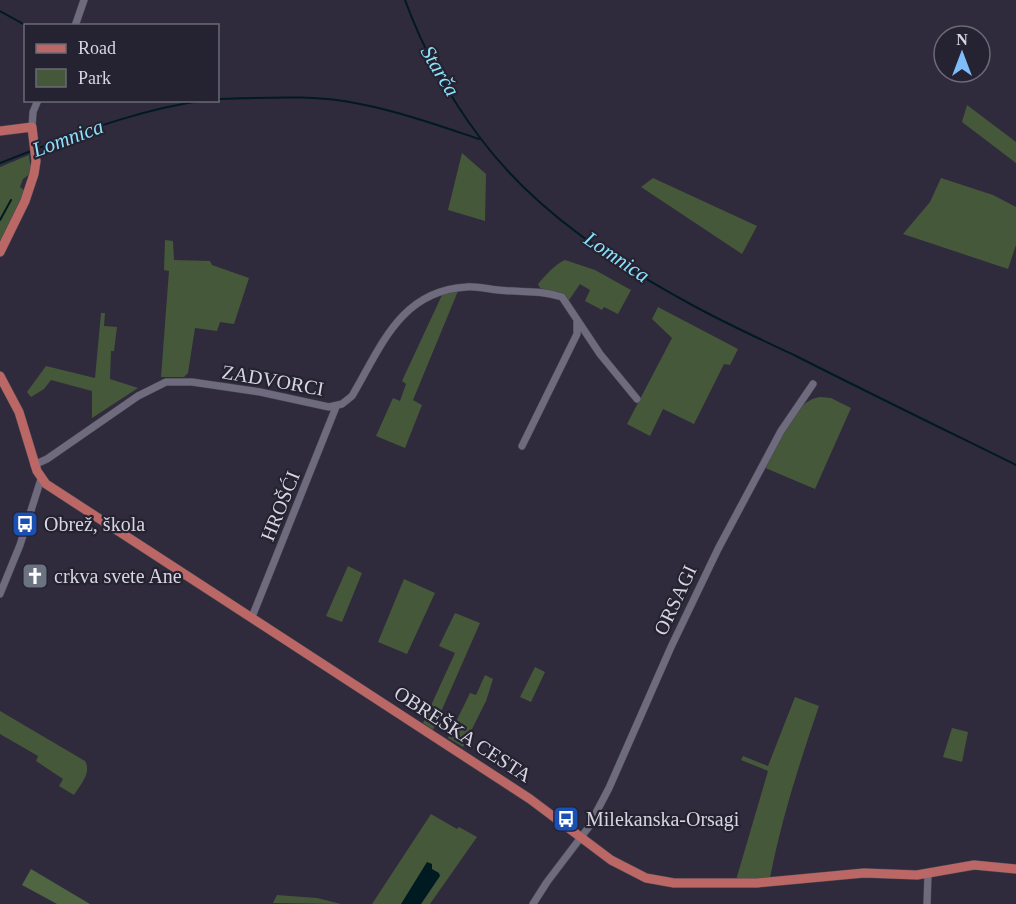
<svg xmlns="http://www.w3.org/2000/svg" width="1016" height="904" font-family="'Times New Roman',serif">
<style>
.green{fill:#46583a}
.forest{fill:#506541}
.water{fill:#001a22}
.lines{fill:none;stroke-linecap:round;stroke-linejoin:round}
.stream{stroke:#001a22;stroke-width:2}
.minor-casing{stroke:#494653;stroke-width:8}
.major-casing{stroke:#494653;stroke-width:10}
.minor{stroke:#6f6b7e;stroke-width:7}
.major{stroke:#ba6765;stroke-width:9}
.labels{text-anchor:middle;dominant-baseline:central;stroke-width:4.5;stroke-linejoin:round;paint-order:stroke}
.street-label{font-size:20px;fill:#d7d5e0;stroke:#252231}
.poi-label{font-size:20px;fill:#d7d5e0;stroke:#252231;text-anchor:start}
.water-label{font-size:21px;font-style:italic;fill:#8de3fd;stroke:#252231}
</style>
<rect width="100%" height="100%" fill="#2f2b3c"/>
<path class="green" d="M967 105 1016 142V163L962 122Z
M462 153 486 174 485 221 448 210Z
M29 155 31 173 23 179 20 187 24 190V193L0 245V167Z
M653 178 757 226 742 254 641 187Z
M941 178 993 195 1016 207V245L1008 269 903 234 930 202Z
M165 240 173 241 174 260 210 261 212 265 249 278 234 324 220 322 217 331 195 328 188 373 184 377H161L169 271 164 270Z
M565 260 595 270 631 290 618 314 604 307 602 310 585 301 590 290 580 284 569 300 561 295 540 288 538 284C546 275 554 265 565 260Z
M458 291 413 400 422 405 405 448 376 436 393 398 400 401 406 384 402 381 442 295Z
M658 307 738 349 730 365 724 364 694 424 663 409 650 436 627 424 672 338 652 319Z
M101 313H105L104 326 117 327 114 351H111L110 379 138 388 92 418V391L51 380 44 389 31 397 27 392 46 366 95 378Z
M820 397 831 398 851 408 815 489 763 467C775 447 795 399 820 397Z
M348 566 362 573 342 622 326 616Z
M404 579 435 593 407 654 378 642Z
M455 613 480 623 433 730 423 723 455 653 439 646Z
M535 667 545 672 531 702 520 697Z
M485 675 493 679 486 701 463 747 448 738 470 693 476 695Z
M795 697 819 706C799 765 782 817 770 878L736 880 768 771 741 760 743 756 768 766Z
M0 711 85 761C92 773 80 785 74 795L59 786 63 779 36 761 38 756 0 734Z
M952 728 968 732 962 762 943 757Z
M431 814 457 829 459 827 477 837 430 904H372Z
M277 895 317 898 341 904 273 903Z"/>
<path class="forest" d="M31 869 90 904H57L22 885Z"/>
<path class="water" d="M427 862 432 864V869L439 873 440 876 421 904H401Z"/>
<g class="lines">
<path class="stream" d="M405 0C423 49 449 97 481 139 535 211 616 264 694 306 727 324 762 340 796 356 869 393 943 429 1016 465
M0 11 27 26
M218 99C264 98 314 94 360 104 401 112 440 126 479 139
M36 149C92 128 147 108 207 100
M0 163 31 151
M0 220 11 200"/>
<g class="minor-casing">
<path id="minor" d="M75 26 84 0
M32 127 33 112 38 100
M522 446 577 334V321
M34 465 47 459 138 396 166 382H192L260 392 329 407 342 404 352 396C381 347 400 291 466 287 477 286 487 289 498 290 523 293 537 289 562 297L600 354 637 399
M0 594 20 545 41 479
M252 617 336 407
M533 904 547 882 588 828 609 788 671 647 718 549 781 431 813 384
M927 904 928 874"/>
</g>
<g class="major-casing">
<path id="major" d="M0 131 32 127 36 161 34 174 25 201 0 252
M0 376 19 412 37 471 46 484 530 799 611 860 646 878 674 883H757L864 873 917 875 974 865 1016 869"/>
</g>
<use href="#minor" class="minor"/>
<use href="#major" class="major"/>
</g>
<defs>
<g id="bus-square" transform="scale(1.35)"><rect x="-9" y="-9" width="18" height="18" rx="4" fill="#1a4fb4" stroke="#252231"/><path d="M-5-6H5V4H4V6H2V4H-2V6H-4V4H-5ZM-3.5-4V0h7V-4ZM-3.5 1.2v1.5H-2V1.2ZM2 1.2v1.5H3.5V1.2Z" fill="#fff"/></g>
<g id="church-square" transform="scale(1.35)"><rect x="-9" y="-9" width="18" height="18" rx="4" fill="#6b7280" stroke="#252231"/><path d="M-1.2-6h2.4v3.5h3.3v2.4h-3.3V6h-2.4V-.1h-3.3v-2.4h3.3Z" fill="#fff"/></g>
</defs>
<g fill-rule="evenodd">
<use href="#bus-square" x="25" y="524"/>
<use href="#church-square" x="35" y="576"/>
<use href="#bus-square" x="566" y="819"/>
</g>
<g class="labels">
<g class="street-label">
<text transform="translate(273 380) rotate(10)">ZADVORCI</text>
<text transform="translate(280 506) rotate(-68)">HROŠĆI</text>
<text transform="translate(675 600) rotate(-65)">ORSAGI</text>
<text transform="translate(463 734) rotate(33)">OBREŠKA CESTA</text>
</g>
<g class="poi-label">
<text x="44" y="524">Obrež, škola</text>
<text x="54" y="576">crkva svete Ane</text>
<text x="586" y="819">Milekanska-Orsagi</text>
</g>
<g class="water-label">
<text transform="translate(440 71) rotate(59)">Starča</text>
<text transform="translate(68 138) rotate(-20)">Lomnica</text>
<text transform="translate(617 257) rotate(34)">Lomnica</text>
</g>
</g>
<rect x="24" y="24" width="195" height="78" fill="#252231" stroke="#6c6a77" stroke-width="1.5"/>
<rect x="36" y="44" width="30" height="9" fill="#ba6765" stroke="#6c6a77" stroke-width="1.5"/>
<text x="78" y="54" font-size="18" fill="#d7d5e0">Road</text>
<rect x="36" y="69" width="30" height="18" fill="#46583a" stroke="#6c6a77" stroke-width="1.5"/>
<text x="78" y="84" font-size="18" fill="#d7d5e0">Park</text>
<g transform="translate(962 54)"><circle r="28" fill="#252231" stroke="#6c6a77" stroke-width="1.5"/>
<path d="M0-4.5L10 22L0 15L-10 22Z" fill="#7fbdfa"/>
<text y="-9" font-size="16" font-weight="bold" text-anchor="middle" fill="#d7d5e0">N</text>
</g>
</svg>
